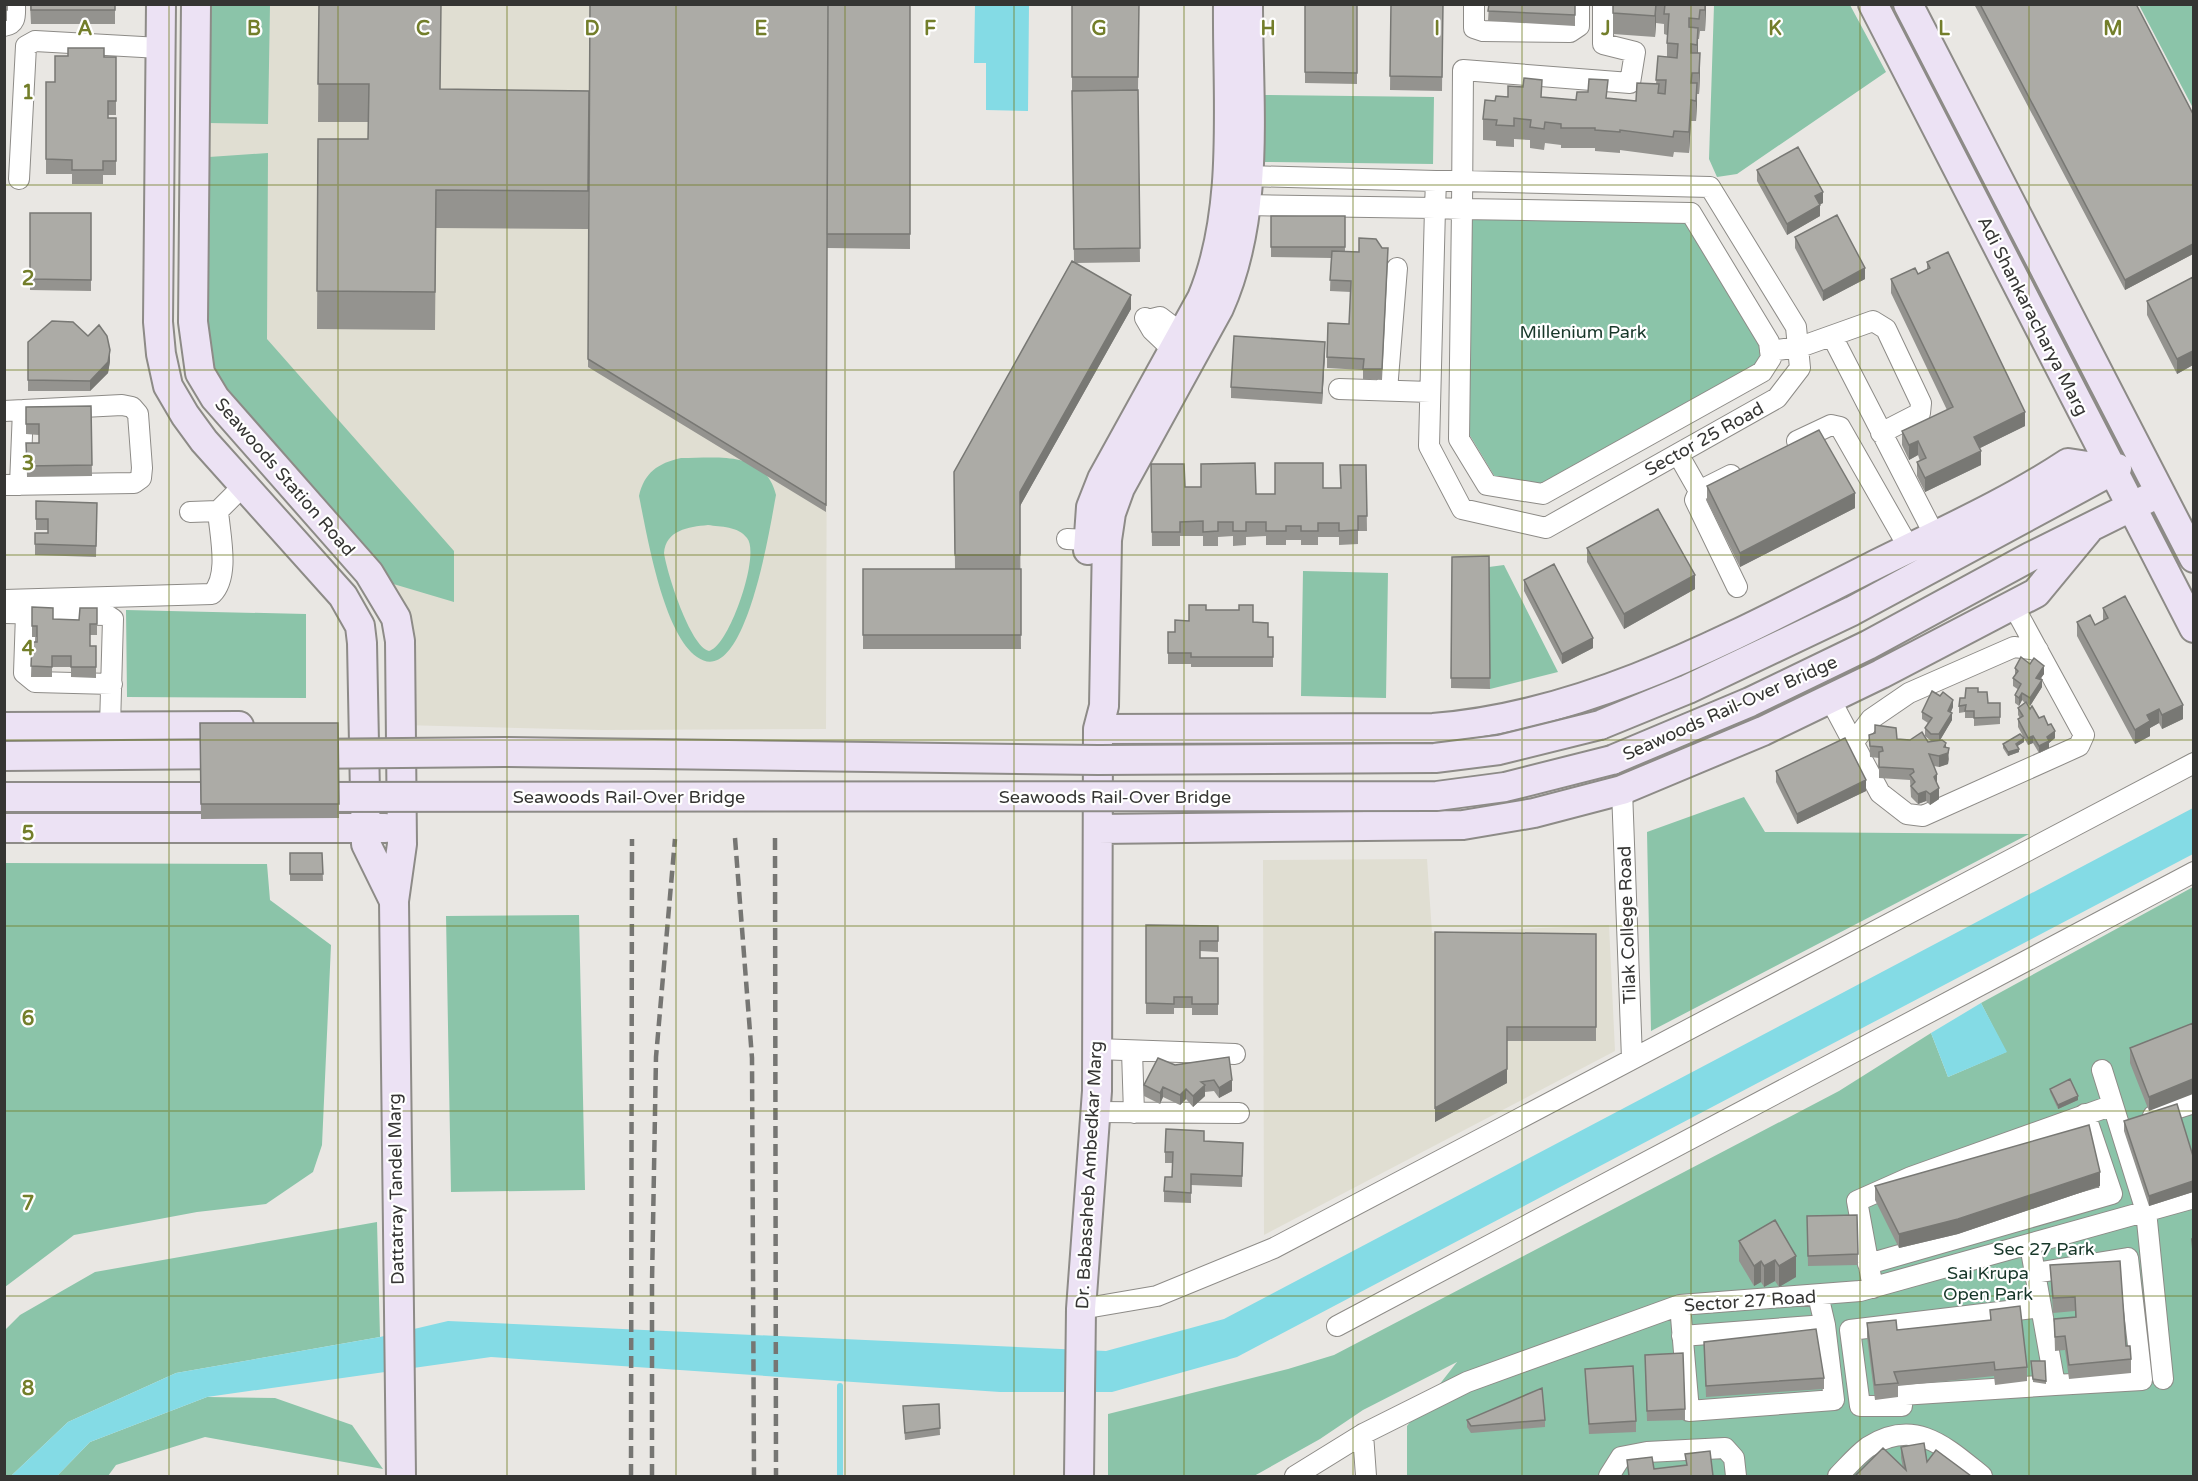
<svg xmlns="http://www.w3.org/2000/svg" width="2198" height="1481" font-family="'Varela Round',sans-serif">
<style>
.built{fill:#e0ded2}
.green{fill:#8bc4a9;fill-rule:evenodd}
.water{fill:#84dbe5}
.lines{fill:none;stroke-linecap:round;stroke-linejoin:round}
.stream{stroke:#84dbe5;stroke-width:6}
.street-casing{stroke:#8d8b87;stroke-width:22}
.secondary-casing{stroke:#8d8b87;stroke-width:32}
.street{stroke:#fff;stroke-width:20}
.secondary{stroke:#ece2f4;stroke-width:28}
.rail{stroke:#767673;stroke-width:4.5;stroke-dasharray:12 6;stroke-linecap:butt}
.secondary-bridge-casing{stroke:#8d8b87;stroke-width:32;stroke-linecap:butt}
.secondary-bridge{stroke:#ece2f4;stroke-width:28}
.wall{fill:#94938f}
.shaded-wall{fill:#787874}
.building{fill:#acaba6;stroke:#787874;stroke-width:1.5}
.grid{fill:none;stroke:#737e2a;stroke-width:1.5;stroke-opacity:0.55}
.labels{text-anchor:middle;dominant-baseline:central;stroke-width:4.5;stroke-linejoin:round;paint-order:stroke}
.street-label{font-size:18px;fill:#353533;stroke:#fff}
.park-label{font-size:18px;fill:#173729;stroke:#fff}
.grid-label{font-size:20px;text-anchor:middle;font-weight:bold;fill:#737e2a;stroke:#fff;stroke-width:4.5;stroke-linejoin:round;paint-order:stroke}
</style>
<rect width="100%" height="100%" fill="#e9e7e3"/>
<path class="built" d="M196 5H828L826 729 601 730 401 725 396 618 230 418Z
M1427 859 1432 933 1609 925 1615 1051 1264 1235 1263 860Z"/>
<path class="green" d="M208 5H270L268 124 208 123Z
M1714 5H1850L1886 72 1737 174 1717 177 1709 159Z
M2139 5H2193V108Z
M1265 95 1434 97 1433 164 1265 162Z
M268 153 267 339 454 551V602L390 583 232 401 211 368 206 345 209 157Z
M1472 218 1685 222 1760 346 1762 356 1756 364 1542 484 1495 477 1469 434Z
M681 458C718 458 765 450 776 495 771 520 746 692 697 657 663 633 647 535 639 496 644 473 658 463 681 458ZM708 525C721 527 738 526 747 538 761 554 729 647 709 651 690 646 667 573 664 553 666 530 688 527 708 525Z
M1504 565 1558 672 1490 689 1489 567Z
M1303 571 1388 573 1386 698 1301 696Z
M126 610 306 614V698L127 697Z
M1744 797 1765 832 2029 834 1651 1031 1647 832Z
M5 863 267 864 270 900 331 945 322 1145 313 1172 266 1204 197 1212 74 1235 5 1287Z
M2193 887V1476H1407V1426L1457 1362 1363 1410 1320 1439 1254 1476H1108V1414L1288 1369 1334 1355 1839 1091 1931 1033 1948 1077 2006 1052 1981 1003Z
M579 915 585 1190 451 1192 446 916Z
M377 1222 380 1337 176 1373 68 1422 11 1476H5V1330L20 1315 95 1272Z
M207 1397 275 1398 352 1425 383 1469 205 1437 116 1465 108 1476H57L90 1442Z"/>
<path class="water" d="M975 5H1029L1028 111 986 110V63H974Z
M2193 808V854L1237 1357 1112 1392H1000L491 1357 207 1397 90 1442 57 1476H11L68 1422 176 1373 380 1337 448 1321 1106 1351 1224 1319Z
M1981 1003 2007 1052 1948 1077 1931 1033Z"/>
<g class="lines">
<path class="stream" d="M840 1476V1386"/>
<g class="street-casing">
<path id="street" d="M1474 4V28L1483 31 1570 32 1579 26V4
M4 26C17 24 15 15 15 4
M19 179 26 46 35 41 160 48
M1436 181 1435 208 1429 446 1462 509 1546 528 1777 398 1800 368 1796 327 1710 187 1462 181H1436L1248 176 1227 191 1246 205 1435 208 1462 209 1691 213 1769 342 1771 358 1762 372 1543 494 1487 485 1459 439 1462 209C1462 162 1463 116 1463 70L1630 83 1635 52 1603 44V4
M1145 318 1152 330 1173 350
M1148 320 1160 317 1181 333
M1832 336 1935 536
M1770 351 1800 347 1873 321 1886 329 1921 403 1920 413 1881 433
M1339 389 1430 392
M1387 390 1397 268
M4 411 122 405 132 407 138 414 142 468 141 478 134 483 4 485
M1797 441 1831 425 1840 427 1909 548
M1678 454 1699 491 1695 500 1737 587
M20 485 23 410
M1699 491 1731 475
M190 512 218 511
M1067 539 1088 540
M4 600 212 594C230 576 220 536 218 511L244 485
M4 613 107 615 113 619 110 726
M26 614 24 673 35 682 112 684
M1830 699 1880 793 1907 814 1923 816 2079 746 2084 735 2013 605
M1853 743 1871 719 1909 693 2014 647 2038 650
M1622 790 1632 1059
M1097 1049 1235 1054
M1132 1051 1134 1113
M2102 1070 2146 1211 2163 1379
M1095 1112 1239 1113
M2153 1116 2194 1103
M2030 1245 2055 1385 2142 1380 2128 1258 2035 1273
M1868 1264 2112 1194 2085 1114
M1873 1288 1857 1201 1911 1177 2113 1105
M1680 1305 1689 1411 1834 1400 1825 1325 1818 1295
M2041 1307 1850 1330 1860 1406H1902L1901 1395 2055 1385
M1081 1309 1157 1296 1274 1248 2194 763
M1337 1326 2194 872
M1682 1336 1825 1325
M1363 1434 1366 1476
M1295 1476 1363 1434 1467 1382 1680 1305 1860 1291 2194 1198
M1609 1476 1621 1457 1647 1452 1725 1448 1734 1458 1736 1476
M1838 1476C1847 1467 1857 1455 1868 1447 1915 1417 1946 1447 1982 1476"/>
</g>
<g class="secondary-casing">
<path id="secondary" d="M161 4 158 322 161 354 168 386 185 415 204 441 343 596 360 626 362 643 366 844 394 901
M196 4 193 322 200 373 215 398 369 573 396 618 400 641 402 844 394 901 401 1476
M1873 4 2194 628
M1908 4 2194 558
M1088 550 1091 507 1102 479 1202 298C1239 209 1227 100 1228 4
M1600 725 1688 689 1852 611 2117 468
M4 727 239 726
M1098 729 1433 728C1590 716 1733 636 1871 567 1937 534 2006 504 2068 463L2114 470
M1612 760 1750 702 1868 645 2030 557 2147 499
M4 828H385
M1098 829 1463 825 1534 813 1622 790 1763 731 1881 674 2036 593 2088 530
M1079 1476 1081 1309 1097 1091 1098 729 1104 706 1107 540 1111 513 1120 488 1219 308C1261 214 1248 105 1248 4"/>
</g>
<use href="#street" class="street"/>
<use href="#secondary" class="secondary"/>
<path class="rail" d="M735 838 752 1058 754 1476
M775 838 776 1476
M631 1476 632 839
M652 1476V1282L656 1057 675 839"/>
<g class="secondary-bridge-casing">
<path id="secondary-bridge" d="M301 754 504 752 1098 760 1435 758 1499 750 1600 725
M4 756 239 754
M4 797H240
M301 797 1437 796 1505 787 1612 760"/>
</g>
<use href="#secondary-bridge" class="secondary-bridge"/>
</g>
<path class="wall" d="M4 4H7V21H4Z
M30 4H115V24H31Z
M319 4 440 89 589 91 588 229 436 228 435 330 317 329 318 139H368V122H318Z
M590 4H910V249L827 248V242L826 512 588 367Z
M1072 4H1139L1138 91 1140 262 1075 263 1131 309 1020 506 1021 649H863V569H955L954 472 1074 262 1072 105Z
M1305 4H1357V84L1305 83Z
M1391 4H1443L1442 91 1390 90Z
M1489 4H1575V26L1488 21Z
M1613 4H1706L1705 31H1700L1699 39H1698V53L1700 74 1699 94H1697L1696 121H1691L1689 153 1674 152 1673 157 1620 150V153L1595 151V148H1561V145L1545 143 1544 150 1530 148V140L1514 139V147L1496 146V141L1483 140V119L1495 101 1508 97H1542L1576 100 1608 98 1636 101 1656 84 1658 56 1667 57V35L1664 34V24L1656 23 1655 37 1613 34Z
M1974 4H2136L2193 114V254L2125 290Z
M104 57H116V115H108V118H116V175H103V184H72V174H46V82H55Z
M1757 170 1823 203 1820 204V216L1787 235 1757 181Z
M30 213H91V291L30 290Z
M1271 216H1345V252L1388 259 1382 380 1363 379V370L1327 368V357L1349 324 1351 292 1330 291 1331 258 1271 257Z
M1795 237 1865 279 1823 301 1795 248Z
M1927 262 2025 426 1980 448 1981 465 1925 492 1917 476V462L1920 461 1918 455 1909 460 1902 445V431L1947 410 1891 293V279L1918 274 1927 270Z
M2193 277V365L2177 374 2147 315V301Z
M28 342 110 361 108 373 90 391H28Z
M1325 353 1322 404 1231 398V387Z
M91 406 92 476 27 477 26 443H39V435L26 434V407Z
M1151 464 1185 487 1256 494H1275L1323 488H1340L1366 465 1367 531H1358V544L1339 545V537H1318V545H1301V540H1286V545H1266V536L1246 537V545L1233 546V536L1218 537V546H1203V536H1180V546H1152Z
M1707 486 1855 508 1740 567 1707 501Z
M36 501 97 503 96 557 35 555V533H48V530H36Z
M1587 548 1695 589 1624 629 1587 562Z
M1489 556 1490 689 1451 688 1452 557Z
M1524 580 1593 648 1562 664 1524 591Z
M32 607 53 619 79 620 97 608V635H90V646H96V678L71 677V667H52V677H31L32 642H37V637H32Z
M2103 608 2183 719 2162 729 2159 723 2150 728V736L2135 744 2077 636V622L2095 625 2103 621Z
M1206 610 1253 622 1268 637H1273V667H1191V664H1168V632H1175L1189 621Z
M2015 668 2044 674 2040 679 2042 687 2030 706 2027 703 2030 709 2039 718 2055 738 2049 743V748L2039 753 2033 743 2028 745 2018 727V719L2020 718 2018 715V708L2025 703 2022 700 2019 706 2015 703V695L2019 690 2013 686V678L2015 675Z
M1978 692 1988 703H2000V724L1974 726V718H1965V712L1959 713V706L1965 698Z
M1953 707 1951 712 1952 720 1940 740 1946 747 1949 759 1948 764 1939 767 1934 766 1939 799 1930 805 1926 801 1918 804 1911 797 1910 780 1879 778V758L1870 757 1869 735 1897 739 1928 742 1933 741H1931L1925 736V728L1928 723 1922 719V712Z
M200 723H338L339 818 201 819Z
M2024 742 2017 746 2019 752 2008 756 2003 748V744Z
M1776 771 1866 791 1797 824 1776 782Z
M290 853H322L323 881H290Z
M1146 925 1218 926V952L1200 951V958H1218V1015H1192V1008H1174V1014H1146Z
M1435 932 1596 934V1041H1507V1083L1435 1122Z
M2193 1023 2149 1111 2130 1063V1048Z
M1229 1057 1232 1091 1219 1098 1214 1091 1205 1092V1096L1193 1107 1186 1099 1180 1105 1163 1097 1160 1104 1144 1096V1085L1175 1065Z
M2050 1089 2078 1100 2058 1109 2050 1092Z
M2124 1121 2193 1156V1192L2149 1206 2124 1131Z
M1204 1141 1243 1143 1242 1187 1191 1185V1203L1164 1202V1191L1172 1177 1173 1163H1165V1152Z
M1875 1186H2100L1958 1234 1899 1248 1875 1200Z
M1807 1216 1858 1254V1265L1808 1266Z
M1775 1220 1796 1277 1779 1287 1775 1281 1764 1287 1761 1282 1754 1286 1739 1261V1241Z
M2192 1239H2193V1263L2192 1250Z
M2050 1265 2126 1346 2131 1359V1373L2069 1379 2065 1350 2055 1351 2054 1319 2075 1317V1311L2053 1313Z
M1990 1310 2027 1367V1381L1995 1385 1994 1376 1898 1386V1397L1875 1400 1867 1337V1323L1897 1330 1990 1320Z
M1704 1342 1824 1378V1389L1706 1397Z
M1645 1355 1685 1409V1420L1647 1421Z
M2031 1361 2046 1381V1384L2033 1382Z
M1585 1369 1636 1421V1432L1589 1434Z
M939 1404 940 1435 905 1440 903 1406Z
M1467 1420H1545V1427L1471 1433 1467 1427Z
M1901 1447 1927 1462 1971 1476H1855L1903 1468 1901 1458Z"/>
<path class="shaded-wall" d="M1656 4V23L1655 37V16Z
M1705 4H1706V10L1705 31Z
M1698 28V49L1697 65V45Z
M1700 53V74L1699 94V73Z
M1697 83V104L1696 121V101Z
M1691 100V121L1689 153V132Z
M1823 192V203L1815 207V196Z
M1820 205V216L1787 235V224Z
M2193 244V254L2125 290V280Z
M1865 268V279L1823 301V291Z
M1131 295V309L1020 506V492Z
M1325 342V353L1322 404V393Z
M110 350V361L108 373 90 391V381Z
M2193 351V365L2177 374V359Z
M2025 412V426L1974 451V437Z
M1918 441V455L1909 460V445Z
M1981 451V465L1925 492V478Z
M1855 493V508L1740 567V553Z
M1695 575V589L1624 629V614Z
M1593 638V648L1562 664V654Z
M2044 666V674L2036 685V678Z
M2042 680V687L2030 706V698Z
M2022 693V700L2019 706V698Z
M1953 700V707L1948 718V711Z
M2183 705V719L2162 729V715Z
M2159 709V723L2150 728V736L2135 744V730L2147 715Z
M1952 713V720L1939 742V734Z
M2055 731V738L2049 743V748L2039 753V746L2047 737Z
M2033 736V743L2028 745V738Z
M2024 738V742L2016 747V744Z
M1946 743V754L1949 748 1948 764 1939 767V756Z
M2019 749V752L2008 756V752Z
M1937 774V784L1934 777Z
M1866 780V791L1797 824V814Z
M1939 788V799L1930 805V794Z
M1926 791V801L1918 804V794Z
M1507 1069V1083L1435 1122V1108Z
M2193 1079V1094L2149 1111V1097Z
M1232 1080V1091L1219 1098V1088Z
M1205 1085V1096L1193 1107V1096Z
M1163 1087V1097L1160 1104V1093Z
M1186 1089V1099L1180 1105V1095Z
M2078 1096V1100L2058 1109V1105Z
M2100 1172V1186L1958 1234 1899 1248V1234Z
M2193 1181V1192L2149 1206V1196Z
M1796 1256V1277L1779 1287V1266Z
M1775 1260V1281L1764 1287V1266Z
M1761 1261V1282L1754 1286V1266Z"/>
<path class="building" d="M4 4H7V10H4Z
M31 4H115V10H31Z
M319 4H441L440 89 589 91 588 191 436 190 435 292 317 291 318 139H368L369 84H318Z
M590 4H828L826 505 588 359Z
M828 4H910V234H827Z
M1072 4H1139L1138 77H1072Z
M1305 4H1357V73L1305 72Z
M1391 4H1443L1442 77 1390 76Z
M1489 4H1575V15L1488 11Z
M1613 4H1656L1655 16 1613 13Z
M1665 4H1705V10H1700L1699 19 1689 18V27L1698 28 1697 45 1691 44V53H1700L1699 73H1692L1691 83H1697L1696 101 1691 100 1689 132 1674 131 1673 137 1620 130V132L1595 130V128H1561V124L1545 122 1544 129 1530 127 1531 120 1514 118V126L1496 125 1497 120 1483 119 1485 100 1495 101 1496 96 1508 97V86L1523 87 1524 78 1542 80 1541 97 1576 100 1577 92H1588L1589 79 1608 80 1606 98 1636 101 1637 83 1659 84 1658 93 1665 94 1666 80H1656L1658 56 1677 58 1678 44 1667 43 1669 14H1664Z
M1980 4H2136L2193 114V244L2125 280Z
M68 48H104V57H116V101H108V118H116V161H103V170H72V160L46 159V82H55V56H68Z
M1138 90 1140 248 1074 249 1072 91Z
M1798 147 1823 192 1815 196 1820 205 1787 224 1757 170Z
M30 213H91V280L30 279Z
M1837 215 1865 268 1823 291 1795 237Z
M1271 216H1345V247H1271Z
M1359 238 1376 239 1382 248H1388L1382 369H1363L1364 359 1327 357 1328 323 1349 324 1351 281 1330 280 1332 251 1359 252Z
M1948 252 2025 412 1974 437 1981 451 1925 478 1917 462 1926 458 1918 441 1909 445 1902 431 1953 407 1891 279 1915 268 1918 274 1930 268 1927 262Z
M1072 261 1131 295 1020 492V555H955L954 472Z
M2193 277V351L2177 359 2147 301Z
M52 321 73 322 88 336 99 325 107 336 110 350 108 362 90 381 28 380V342Z
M1234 336 1325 342 1322 393 1231 387Z
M91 406 92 465 27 466 26 443H39V424H26V407Z
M1819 430 1855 493 1740 553 1707 486Z
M1255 463 1256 494H1275V463H1323V488H1341L1340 465H1366L1367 516H1358V530L1339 531V523H1318V531H1301V526H1286V531H1266V522H1246V531H1233V522H1218V531L1203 532V521L1180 522V532H1152L1151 464H1184L1185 487H1201V464Z
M36 501 97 503 96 546 35 544V533H48V519H36Z
M1658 509 1695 575 1624 614 1587 548Z
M1489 556 1490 678H1451L1452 557Z
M1554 564 1593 638 1562 654 1524 580Z
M863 569H1021V635H863Z
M2125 596 2183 705 2162 715 2159 709 2147 715 2150 721 2135 730 2077 622 2090 615 2095 625 2108 618 2103 608Z
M1189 605H1206V610H1239V605H1253V622L1268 623V637H1273V657H1191V653H1168V632H1175V620L1189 621Z
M32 607 53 608V619L79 620 80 608H97V624H90V646H96V667H71V656H52V667L31 666 32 642H37V626H32Z
M2021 657 2030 664 2034 658 2044 666 2036 678 2042 680 2030 698 2022 693 2019 698 2015 695 2021 684 2013 678 2018 671 2015 668Z
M1966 688H1978V692H1987L1988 703H2000V717L1974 718V711H1965L1966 705 1959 706 1960 698H1965Z
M1932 691 1940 696 1943 692 1953 700 1948 711 1952 713 1939 734H1931L1925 728 1932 718 1922 712Z
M2026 702 2030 709 2032 706 2039 718 2044 716 2048 725 2051 724 2055 731 2047 737 2049 741 2039 746 2033 736 2028 738 2018 719 2023 716 2018 708Z
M200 723H338L339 804H201Z
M1875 725 1896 728 1897 739 1910 740 1922 732 1928 742 1942 740 1946 743 1944 747 1949 748 1948 753 1939 756 1929 754 1937 774 1934 777 1939 788 1930 794 1926 791 1918 794 1911 786 1915 782 1910 775 1914 772 1913 769 1879 767V752L1883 751 1882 747 1870 746 1869 735 1875 733Z
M2020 734 2024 738 2016 744 2019 749 2008 752 2003 744Z
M1845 738 1866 780 1797 814 1776 771Z
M290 853H322L323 874H290Z
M1146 925 1218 926V941H1200V958H1218V1004H1192V997H1174V1004L1146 1003Z
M1435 932 1596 934V1027H1507V1069L1435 1108Z
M2193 1023V1079L2149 1097 2130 1048Z
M1229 1057 1232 1080 1219 1088 1214 1080 1201 1082 1205 1085 1193 1096 1186 1089 1180 1095 1163 1087 1160 1093 1144 1085 1158 1058 1175 1065Z
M2070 1079 2078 1096 2058 1105 2050 1089Z
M2177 1104 2193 1156V1181L2149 1196 2124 1121Z
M2089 1125 2100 1172 1958 1219 1899 1234 1875 1186Z
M1166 1129 1204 1131V1141L1243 1143 1242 1176 1191 1174V1193L1164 1191 1165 1177H1172L1173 1152H1165Z
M1857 1215 1858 1254 1808 1256 1807 1216Z
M1775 1220 1796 1256 1779 1266 1775 1260 1764 1266 1761 1261 1754 1266 1739 1241Z
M2192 1239H2193V1252Z
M2120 1261 2126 1346H2130L2131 1359 2069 1365 2065 1336 2055 1337 2054 1319 2076 1317 2075 1297 2053 1298 2050 1265Z
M2020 1306 2027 1367 1995 1370 1994 1362 1894 1372 1898 1383 1875 1385 1867 1323 1896 1320 1897 1330 1991 1320 1990 1310Z
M1816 1329 1824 1378 1706 1386 1704 1342Z
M1683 1353 1685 1409 1647 1411 1645 1355Z
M2031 1361H2045L2046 1381 2033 1379Z
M1633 1366 1636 1421 1589 1424 1585 1369Z
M1542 1388 1545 1420 1471 1426 1467 1420Z
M939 1404 940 1428 905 1433 903 1406Z
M1924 1443 1927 1462 1936 1450 1971 1476H1855L1883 1448 1906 1470 1901 1447Z
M1710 1451 1713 1476H1629L1627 1460 1652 1457 1654 1469 1687 1465 1685 1454Z"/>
<path class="grid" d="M169 4V1476M338 4V1476M507 4V1476M676 4V1476M845 4V1476M1014 4V1476M1184 4V1476M1353 4V1476M1522 4V1476M1691 4V1476M1860 4V1476M2029 4V1476M4 185H2194M4 370H2194M4 555H2194M4 740H2194M4 926H2194M4 1111H2194M4 1296H2194"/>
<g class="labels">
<g class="street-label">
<text transform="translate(2033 316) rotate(63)">Adi Shankaracharya Marg</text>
<text transform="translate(1704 439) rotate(-29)">Sector 25 Road</text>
<text transform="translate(285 477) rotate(49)">Seawoods Station Road</text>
<text transform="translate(1730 708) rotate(-24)">Seawoods Rail-Over Bridge</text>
<text x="629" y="797">Seawoods Rail-Over Bridge</text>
<text x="1115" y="797">Seawoods Rail-Over Bridge</text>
<text transform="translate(1627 925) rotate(-92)">Tilak College Road</text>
<text transform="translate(1089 1175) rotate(-87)">Dr. Babasaheb Ambedkar Marg</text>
<text transform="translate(396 1189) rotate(-91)">Dattatray Tandel Marg</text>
<text transform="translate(1750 1301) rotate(-4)">Sector 27 Road</text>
</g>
<g class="park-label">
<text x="1583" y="332">Millenium Park</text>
<text x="2044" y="1249">Sec 27 Park</text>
<text x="1988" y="1273">Sai Krupa<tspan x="1988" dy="21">Open Park</tspan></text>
</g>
</g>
<g class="grid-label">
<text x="85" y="35">A</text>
<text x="254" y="35">B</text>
<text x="423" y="35">C</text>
<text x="592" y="35">D</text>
<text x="761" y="35">E</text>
<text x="930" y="35">F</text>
<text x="1099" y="35">G</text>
<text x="1268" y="35">H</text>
<text x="1437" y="35">I</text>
<text x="1606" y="35">J</text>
<text x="1775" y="35">K</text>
<text x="1944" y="35">L</text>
<text x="2113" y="35">M</text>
<text x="28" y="99">1</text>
<text x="28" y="285">2</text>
<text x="28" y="470">3</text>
<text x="28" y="655">4</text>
<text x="28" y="840">5</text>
<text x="28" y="1025">6</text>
<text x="28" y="1210">7</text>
<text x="28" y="1395">8</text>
</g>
<rect width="2198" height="1481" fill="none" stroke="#353533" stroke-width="12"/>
</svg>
